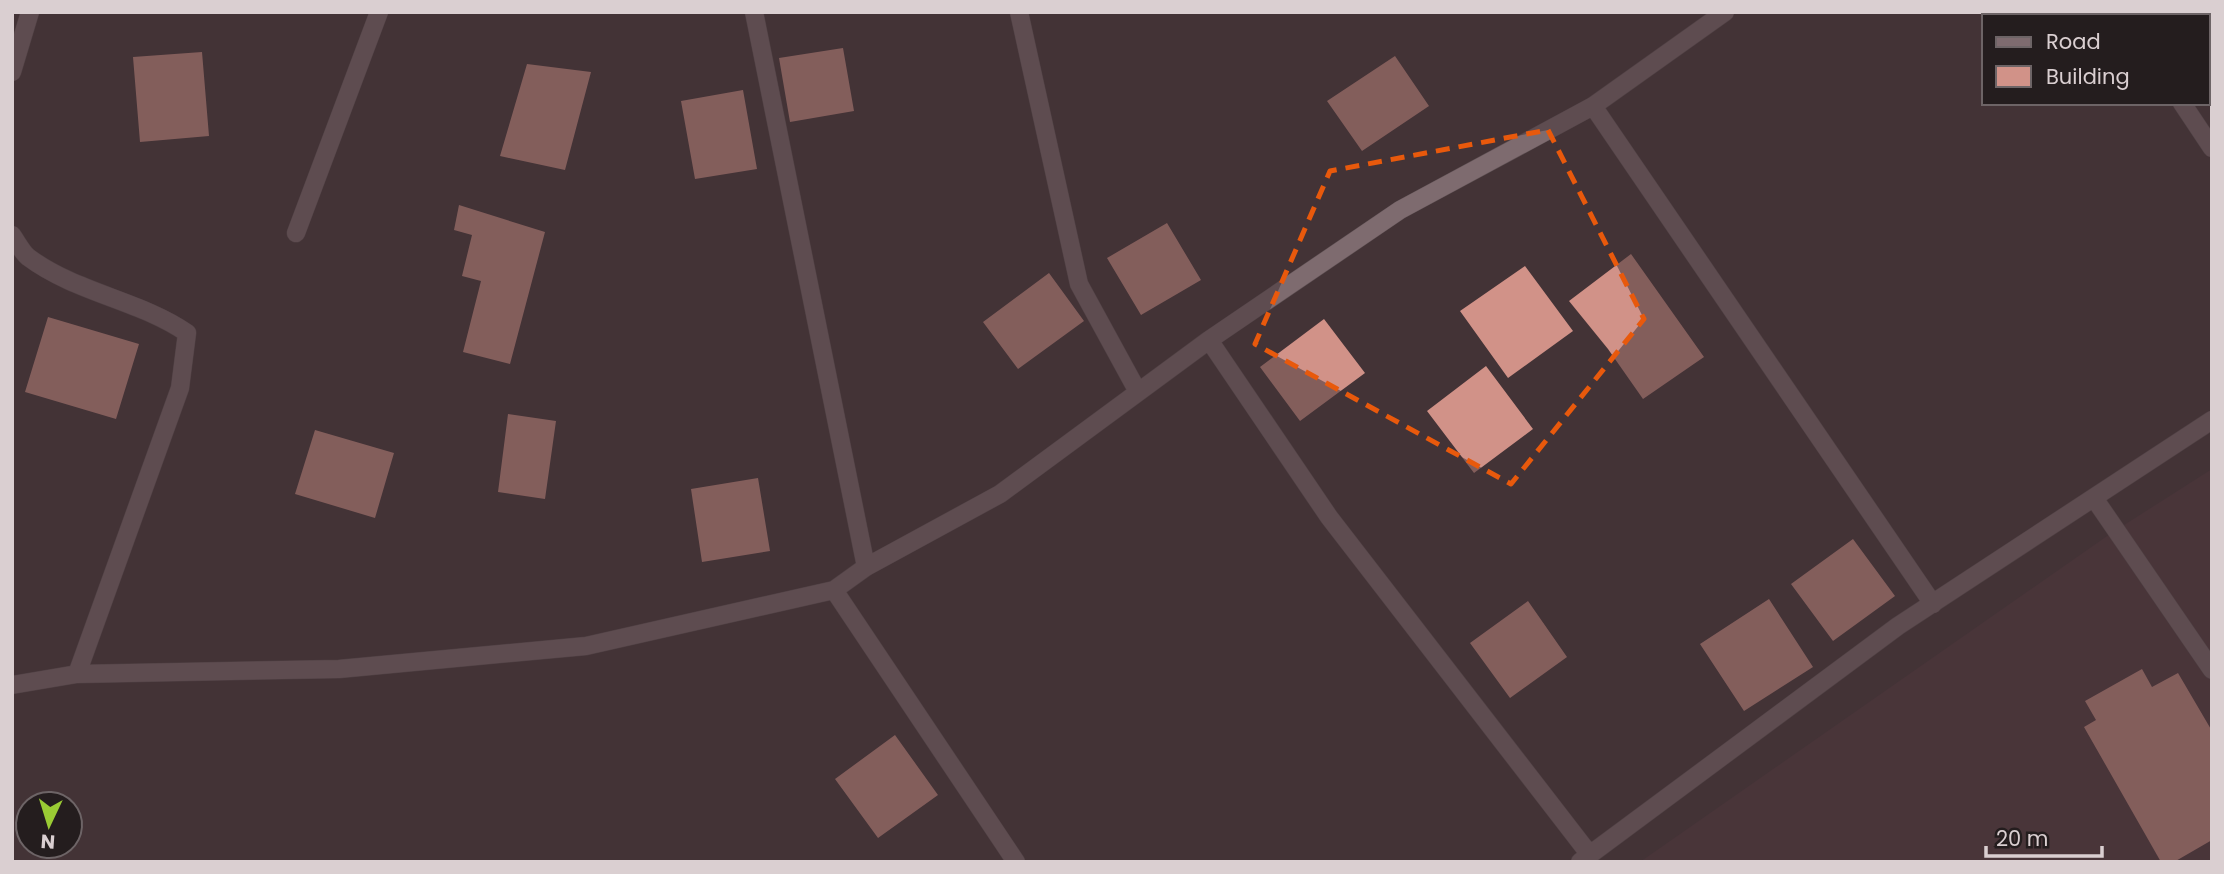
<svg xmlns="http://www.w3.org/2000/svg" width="2224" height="874" font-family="Poppins,sans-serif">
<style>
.built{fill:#50383d}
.building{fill:#d19288}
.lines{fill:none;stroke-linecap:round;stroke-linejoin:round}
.minor-casing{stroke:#5e5053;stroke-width:19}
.minor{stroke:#7e6b6f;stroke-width:18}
.marked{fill:none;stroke:#e8590c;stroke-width:5;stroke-dasharray:14 9;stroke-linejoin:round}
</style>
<rect width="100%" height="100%" fill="#433336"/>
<path class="built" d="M2212 469V862H1640L2110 534Z"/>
<path class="building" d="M843 48 854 111 790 122 779 58Z
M202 52 209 136 140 142 133 57Z
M1395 56 1429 106 1362 151 1327 101Z
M527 64 591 72 565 170 500 156Z
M743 90 757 169 695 179 681 101Z
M459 205 545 232 510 364 463 352 481 281 462 276 472 235 454 230Z
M1167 223 1201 280 1141 315 1107 258Z
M1631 254 1704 357 1643 399 1608 349 1569 301Z
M1525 266 1573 331 1508 378 1460 311Z
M1049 273 1084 321 1018 369 983 322Z
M48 317 139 344 116 419 25 392Z
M1324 319 1365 373 1300 421 1260 367Z
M1486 366 1533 429 1474 473 1427 411Z
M508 414 556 421 545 499 498 492Z
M315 430 394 453 375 518 295 494Z
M758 478 770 551 702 562 691 489Z
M1853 539 1895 596 1833 641 1791 584Z
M1769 599 1813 667 1744 711 1700 644Z
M1528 601 1567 657 1510 698 1470 643Z
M2142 669 2152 687 2178 673 2212 731V840L2174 862H2161L2084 727 2096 720 2085 701Z
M895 735 938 795 878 838 835 779Z"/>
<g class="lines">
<g class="minor-casing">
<path id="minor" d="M754 12 866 567
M1019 12 1079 284 1138 392
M2122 12 2124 16
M12 72 30 12
M2182 103 2212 148
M1593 106 1933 604
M296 233 379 12
M12 235C17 242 22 252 28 257 76 293 139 300 187 333L180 388 77 674
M1209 340 1329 517 1590 855
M2094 498 2212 670
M834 590 1016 862
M12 685 77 674 339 669 586 646 834 590 866 567 1000 494 1209 340 1400 210 1593 106 1725 12
M1580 862 1898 626 2212 420"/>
</g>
<use href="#minor" class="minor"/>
</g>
<path d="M0 0H2224V874H0ZM1548 130 1644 319 1511 484 1255 344 1330 171Z" fill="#433336" fill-opacity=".55" fill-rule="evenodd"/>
<path class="marked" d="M1548 130 1644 319 1511 484 1255 344 1330 171Z"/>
<rect width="2224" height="874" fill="none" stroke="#dacfd1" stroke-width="28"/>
<rect x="1982" y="14" width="228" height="91" fill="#241d1e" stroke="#6d6466" stroke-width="2"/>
<rect x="1996" y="37" width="35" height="10" fill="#7e6b6f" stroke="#6d6466" stroke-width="2"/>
<text x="2046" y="49" font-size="21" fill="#dacfd1">Road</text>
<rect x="1996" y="66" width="35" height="21" fill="#d19288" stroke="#6d6466" stroke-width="2"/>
<text x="2046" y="84" font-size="21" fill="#dacfd1">Building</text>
<g transform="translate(49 825) rotate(184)"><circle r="33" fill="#241d1e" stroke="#6d6466" stroke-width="2"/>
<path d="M0-5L12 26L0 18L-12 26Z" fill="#9acb34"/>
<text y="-10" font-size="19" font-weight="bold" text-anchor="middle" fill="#dacfd1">N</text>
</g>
<path d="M1986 846v10h116v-10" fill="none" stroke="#dacfd1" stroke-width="3.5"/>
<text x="1996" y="846" font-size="21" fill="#dacfd1" stroke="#241d1e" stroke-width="5" paint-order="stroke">20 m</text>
</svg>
